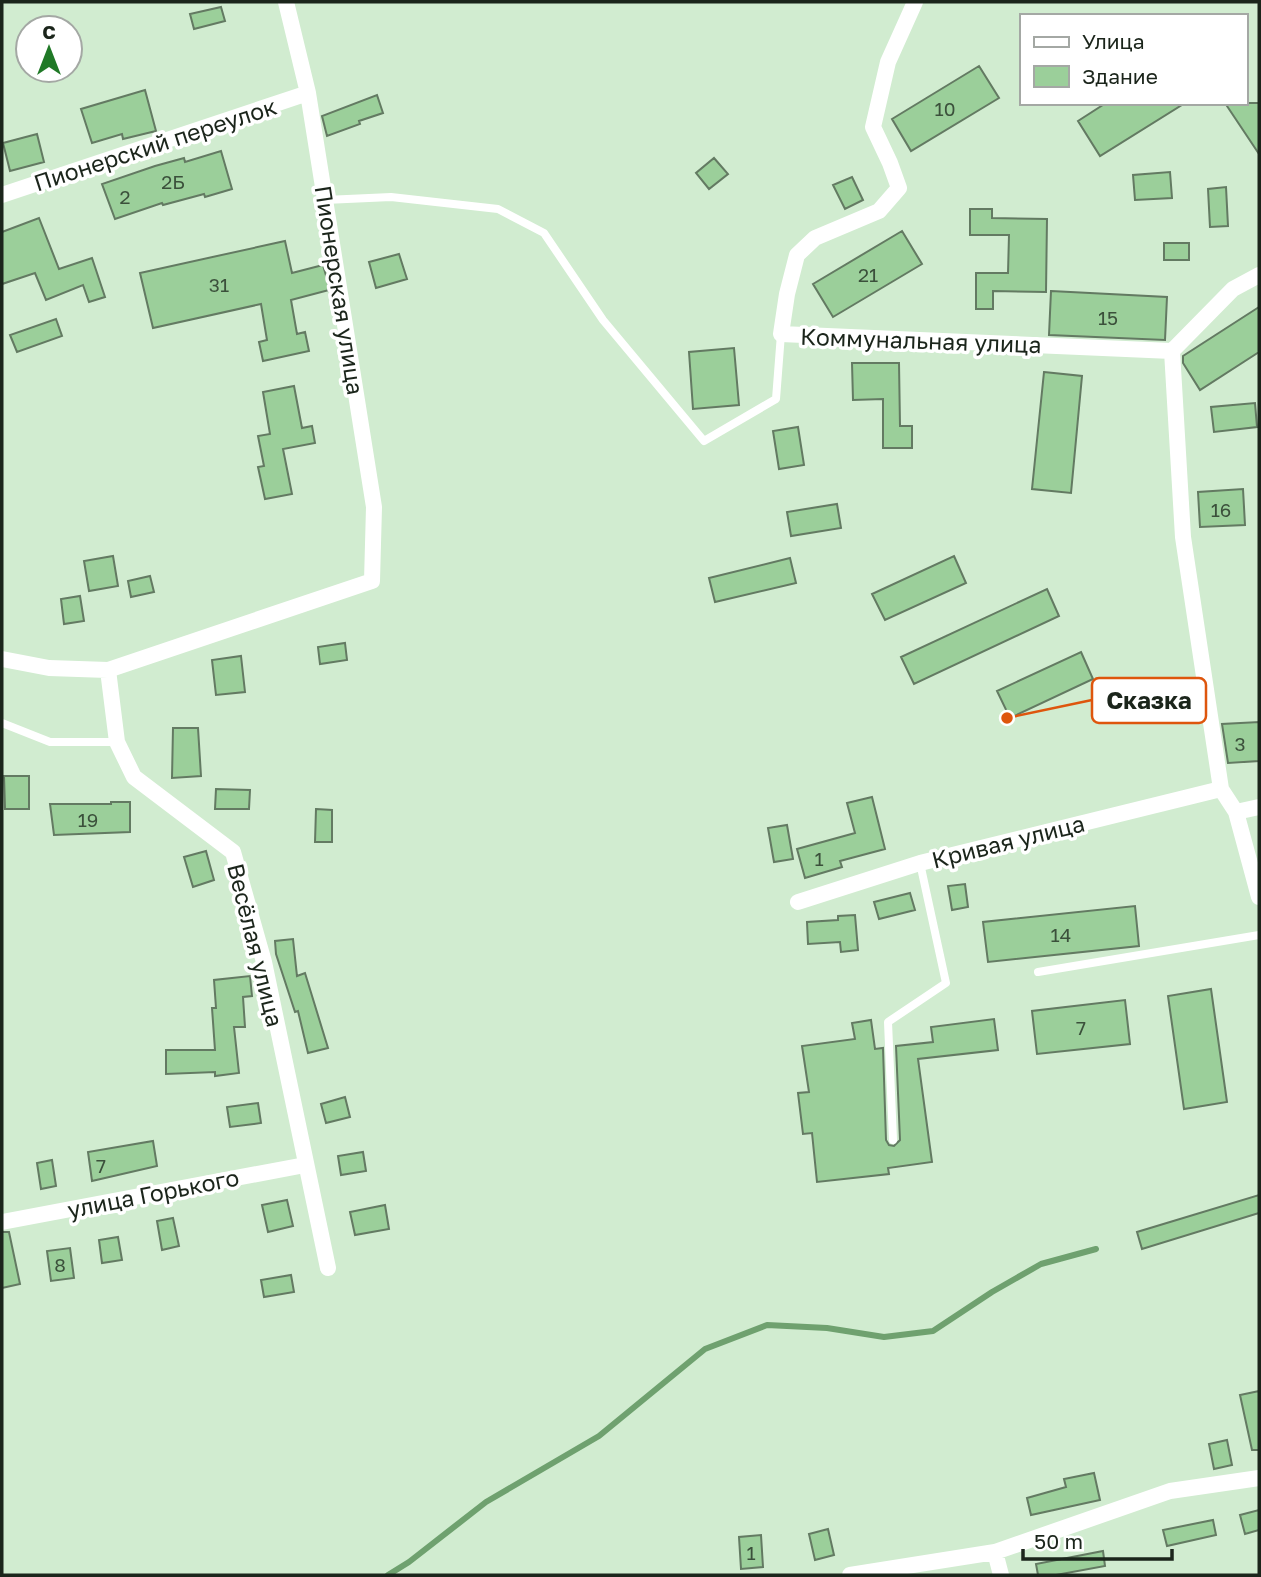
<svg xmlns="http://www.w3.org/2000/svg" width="1261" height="1577" font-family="'Golos Text',sans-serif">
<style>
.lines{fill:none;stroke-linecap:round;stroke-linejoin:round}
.stream{stroke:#6fa16f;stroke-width:6}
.building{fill:#9bcf9a;stroke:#637a62;stroke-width:2}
.lane{stroke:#fff;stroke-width:8}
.street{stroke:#fff;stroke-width:16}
.labels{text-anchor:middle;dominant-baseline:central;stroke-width:7;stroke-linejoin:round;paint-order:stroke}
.number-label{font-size:19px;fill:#3b503b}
.street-label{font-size:23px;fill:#1b251b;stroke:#fff}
.leader{fill:none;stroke:#de560d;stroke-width:2.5}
.callout-dot{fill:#de560d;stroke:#fff;stroke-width:2.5}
.callout{fill:#fff;stroke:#de560d;stroke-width:2.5}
.callout-label{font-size:24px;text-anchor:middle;font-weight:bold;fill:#1b251b}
</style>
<rect width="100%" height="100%" fill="#d1ecd0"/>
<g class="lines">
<path class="stream" d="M388 1575 409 1562 486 1502 599 1436 705 1349 767 1325 827 1328 884 1337 933 1331 992 1292 1041 1264 1096 1249"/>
</g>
<path class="building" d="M221 7 225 21 194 29 190 14Z
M979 66 999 98 911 151 892 119Z
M145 90 156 131 123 139 122 134 92 143 81 109Z
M377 95 383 113 359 121 360 124 327 136 322 116Z
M1106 103H1185L1100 156 1078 121Z
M1225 103H1259V154Z
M37 134 44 162 10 171 3 143Z
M221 151 232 189 205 197 204 194 163 205 162 203 115 219 102 184 155 166 184 158 185 162Z
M714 158 728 174 709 189 696 173Z
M1170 172 1172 198 1135 200 1133 175Z
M852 177 863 200 845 209 833 185Z
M1226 187 1228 226 1210 227 1208 189Z
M970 209H992V218L1047 219 1046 292 993 291V309H976V273H1008L1009 235H970Z
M39 218 59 269 92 258 105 297 89 302 83 285 46 300 35 273 2 284V232Z
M902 231 922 264 833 317 813 284Z
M285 241 292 273 323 265 327 279 329 290 291 300 297 334 305 332 309 351 263 361 259 342 267 340 261 304 153 328 140 273Z
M1164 243H1189V260H1164Z
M399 254 407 279 376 288 369 262Z
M1051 291 1167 297 1165 340 1049 335Z
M1259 307V352L1200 390 1183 363V356Z
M56 319 62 336 17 352 10 335Z
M734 348 739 405 693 409 689 352Z
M852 363H899L900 426H912V448H883V399L853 400Z
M1044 372 1082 376 1071 493 1032 489Z
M294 386 302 428 312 426 315 443 283 449 292 494 265 499 258 467 264 466 258 436 270 434 263 392Z
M1255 403 1257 427 1214 432 1211 407Z
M798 427 804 465 779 469 773 431Z
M1243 489 1245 525 1200 527 1198 492Z
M837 504 841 528 791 536 787 512Z
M113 556 118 586 89 591 84 561Z
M954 556 966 583 885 620 872 594Z
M790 558 796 583 715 602 709 578Z
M150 576 154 592 131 597 128 581Z
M1047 589 1059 616 914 684 901 657Z
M80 596 84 621 64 624 61 599Z
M345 643 347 660 320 664 318 647Z
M1081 652 1093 679 1010 718 997 691Z
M241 656 245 692 216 695 212 660Z
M1259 722V761L1228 763 1222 724Z
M173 728H198L201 776 172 778Z
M4 776H29V809H5Z
M216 789 250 790 249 809H215Z
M872 797 885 849 840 861 842 867 805 878 797 849 855 833 847 803Z
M111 802H130V832L54 835 50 804H111Z
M316 809 332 810V842H315Z
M787 825 793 859 774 862 768 828Z
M206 851 214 880 193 887 184 857Z
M965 884 968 907 952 910 948 886Z
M910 893 915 910 879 919 874 902Z
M1135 906 1139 946 988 962 983 922Z
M855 915 858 950 841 952 840 942 808 944 807 922 838 920V916Z
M293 939 297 976 305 973 328 1048 308 1053 298 1011 295 1012 276 954 275 941Z
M250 976 252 996 243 997 245 1027H234L239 1073 215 1076V1072L166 1074V1050H215L212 1008H216L214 980Z
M1211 989 1227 1102 1184 1109 1168 996Z
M1125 1000 1130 1044 1037 1054 1032 1011Z
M994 1019 998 1050 918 1059 932 1162 888 1168 889 1174 817 1182 812 1133 803 1134 798 1093 809 1092 802 1046 855 1039 852 1023 871 1020 875 1049 883 1048 886 1140 889 1145 894 1146 900 1140 896 1046 933 1042 931 1027Z
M345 1097 350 1117 326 1123 321 1104Z
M258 1103 261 1123 230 1127 227 1107Z
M153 1141 157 1166 92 1181 88 1152Z
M363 1152 366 1171 341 1175 338 1156Z
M52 1160 56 1186 41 1189 37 1163Z
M1259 1195V1213L1142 1249 1137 1232Z
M287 1200 293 1226 268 1232 262 1205Z
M385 1205 389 1229 355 1235 350 1212Z
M173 1218 179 1246 162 1250 157 1221Z
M2 1232H9L20 1284 2 1288Z
M118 1237 122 1260 102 1263 99 1240Z
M70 1248 74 1278 51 1281 47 1251Z
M291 1275 294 1292 264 1297 261 1280Z
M1259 1391V1450H1252L1240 1395Z
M1227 1440 1232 1465 1214 1469 1209 1444Z
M1094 1473 1100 1500 1031 1515 1027 1498 1066 1487 1064 1479Z
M1259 1510V1530L1245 1534 1240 1515Z
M1213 1520 1216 1535 1167 1546 1163 1530Z
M828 1529 834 1555 815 1560 809 1534Z
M761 1535 763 1567 741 1569 739 1537Z
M1103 1551 1105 1566 1056 1575H1038L1036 1564Z"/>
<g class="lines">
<path class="lane" d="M325 200 391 197 498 209 544 233 603 320 704 441 776 399 781 334
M2 723 50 742H117
M1038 972 1259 935
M893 1140 888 1022 946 983 920 863"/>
<path class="street" d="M915 2 888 62 873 127 890 163 899 188 879 211 815 238 797 255 787 294 781 334 1172 351
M2 195 308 93
M1259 275 1233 289 1172 351 1183 537 1221 789 1236 812 1259 897
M2 659 49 668 108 670 372 581 374 507 308 93 286 2
M108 670 117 742 134 777 233 852 264 962 328 1268
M1236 812 1259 807
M798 902 920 863 1221 789
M2 1222 305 1165
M995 1552 1001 1575
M850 1575 995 1552 1170 1491 1259 1478"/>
</g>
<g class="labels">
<g class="number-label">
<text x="945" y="108">10</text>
<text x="173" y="181">2Б</text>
<text x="125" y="196">2</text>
<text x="868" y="274">21</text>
<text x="219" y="284">31</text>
<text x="1108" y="317">15</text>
<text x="1221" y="509">16</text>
<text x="1240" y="743">3</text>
<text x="88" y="819">19</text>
<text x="819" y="858">1</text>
<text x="1061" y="934">14</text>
<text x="1081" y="1027">7</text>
<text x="101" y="1165">7</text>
<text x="60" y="1264">8</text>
<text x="751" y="1552">1</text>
</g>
<g class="street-label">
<text transform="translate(155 144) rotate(-18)">Пионерский переулок</text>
<text transform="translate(340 290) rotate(81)">Пионерская улица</text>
<text transform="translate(921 340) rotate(2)">Коммунальная улица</text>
<text transform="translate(1008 841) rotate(-14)">Кривая улица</text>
<text transform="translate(256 945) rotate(76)">Весёлая улица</text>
<text transform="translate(153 1193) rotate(-11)">улица Горького</text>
</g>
</g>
<path class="leader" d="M1007 718L1092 700"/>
<circle class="callout-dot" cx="1007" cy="718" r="7"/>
<rect class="callout" x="1092" y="678" width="114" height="45" rx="7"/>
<g class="callout-label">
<text x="1149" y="709">Сказка</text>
</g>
<rect width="1261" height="1577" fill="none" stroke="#1b251b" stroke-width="7"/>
<rect x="1020" y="14" width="228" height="91" fill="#ffffff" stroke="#a4a8a4" stroke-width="2"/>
<rect x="1034" y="37" width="35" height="10" fill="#ffffff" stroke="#a4a8a4" stroke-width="2"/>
<text x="1082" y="49" font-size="21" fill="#1b251b">Улица</text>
<rect x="1034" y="66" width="35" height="21" fill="#9bcf9a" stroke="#a4a8a4" stroke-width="2"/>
<text x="1082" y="84" font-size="21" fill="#1b251b">Здание</text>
<g transform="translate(49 49)"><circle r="33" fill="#ffffff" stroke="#a4a8a4" stroke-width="2"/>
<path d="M0-5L12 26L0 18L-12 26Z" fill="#207927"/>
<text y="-10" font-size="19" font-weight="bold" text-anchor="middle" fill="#1b251b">С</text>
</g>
<path d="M1023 1549v10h149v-10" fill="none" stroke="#1b251b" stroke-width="3.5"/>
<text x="1034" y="1549" font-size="21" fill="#1b251b" stroke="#ffffff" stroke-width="5" paint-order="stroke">50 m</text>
</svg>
